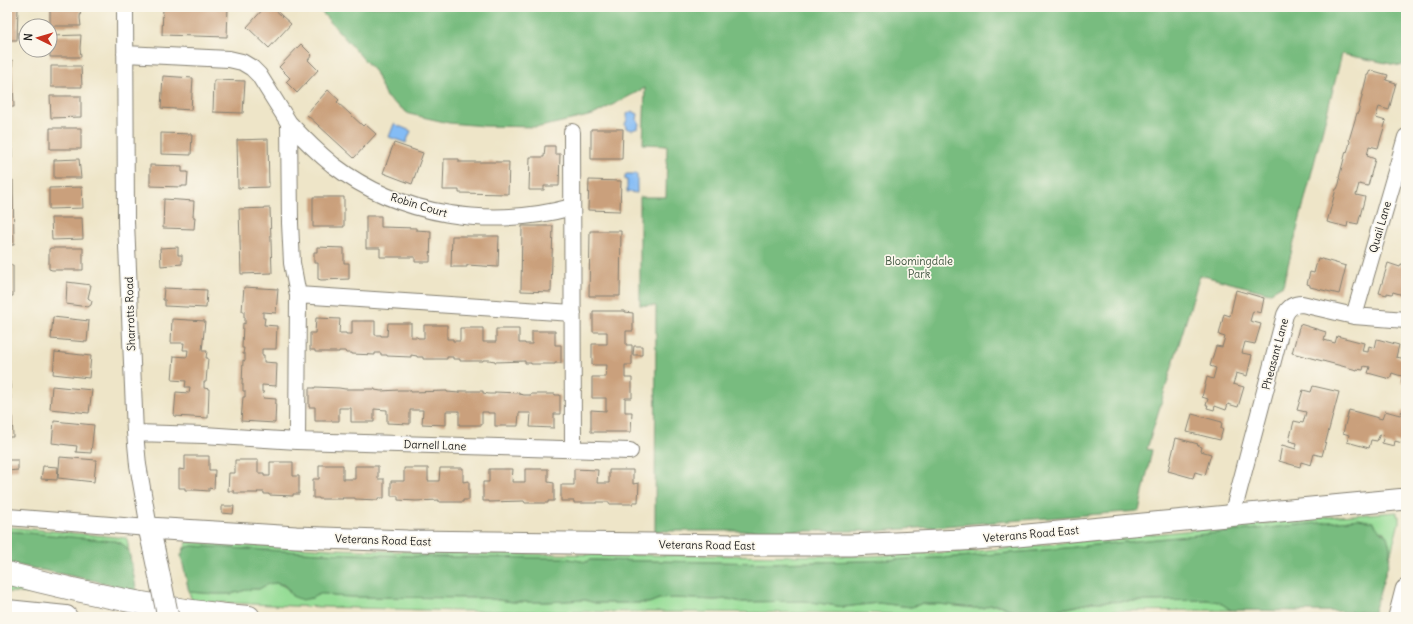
<svg xmlns="http://www.w3.org/2000/svg" width="1413" height="624" font-family="Delius,sans-serif">
<style>
.green{fill:#96dd96;stroke:#597c59}
.forest{fill:#78bc7f;stroke:#4a6c4e}
.water{fill:#84bcf5;stroke:#506c88}
.building{fill:#caa07c}
.lines{fill:none;stroke-linecap:round;stroke-linejoin:round}
.minor-casing{stroke:#858072;stroke-width:18}
.tertiary-casing{stroke:#858072;stroke-width:23}
.motorway-casing{stroke:#858072;stroke-width:24}
.minor{stroke:#fff;stroke-width:16}
.tertiary{stroke:#fff;stroke-width:21}
.motorway{stroke:#fff;stroke-width:22}
.tertiary-bridge-casing{stroke:#858072;stroke-width:23;stroke-linecap:butt}
.tertiary-bridge{stroke:#fff;stroke-width:21}
.labels{text-anchor:middle;dominant-baseline:central;stroke-width:3.5;stroke-linejoin:round;paint-order:stroke}
.street-label{font-size:11px;fill:#1c1c1c;stroke:#fbf7ec}
.park-label{font-size:11px;fill:#415641;stroke:#fbf7ec}
</style>
<rect width="100%" height="100%" fill="#fbf7ec"/>
<filter id="ink" filterUnits="userSpaceOnUse"><feTurbulence type="fractalNoise" baseFrequency=".025" numOctaves="2"/><feDisplacementMap in="SourceGraphic" scale="8" xChannelSelector="R" yChannelSelector="G"/><feConvolveMatrix kernelMatrix="1 2 1 2 8 2 1 2 1" color-interpolation-filters="sRGB"/></filter>
<filter id="wash" filterUnits="userSpaceOnUse"><feTurbulence type="fractalNoise" baseFrequency=".012" numOctaves="4" result="noise"/><feDisplacementMap in="SourceGraphic" scale="16" xChannelSelector="R" yChannelSelector="G"/><feGaussianBlur stdDeviation="0.9" result="paint"/><feColorMatrix in="noise" values="0 0 0 0 0 0 0 0 0 0 0 0 0 0 0 0 0 1.4 0 .05"/><feComposite in="paint" operator="in"/></filter>
<g filter="url(#wash)">
<rect width="100%" height="100%" fill="#eee5c8"/>
<path class="green" d="M1397 512V516H1399V522L1389 561 1390 547 1384 532 1352 520 1035 551 959 557 864 561 770 563 590 560 586 562 564 558 440 557 320 553 192 546 185 548 182 551 186 545 187 542 331 549 443 553 633 555 868 556 978 551 1339 516Z
M7 527 127 538 129 552 120 542 7 531Z
M7 580 41 592V594L7 592Z
M276 583C285 586 288 588 292 596L312 598 320 593 327 594 333 596 353 597 484 598 513 602H546L585 600 595 603H649L659 599 675 598 714 600 728 599 742 602 806 601 844 607 878 603 911 607 921 604H939L974 608H983L990 605H999L1009 609 1034 610 1068 608 1093 602 1207 600 1219 602 1231 610 1101 611 992 616 848 613 458 611 292 606 192 601 189 592 215 594H231L250 589H259L268 584Z"/>
<path class="forest" d="M317 7H1406V62L1401 66 1342 54 1283 285 1269 293 1200 275 1147 449 1152 450 1139 511 878 531H655L656 306 640 305V197H666L667 145 643 144 645 88 593 115 540 127 484 126 449 123 409 114 386 97 375 72Z
M1359 519 1373 522 1379 530 1387 536 1390 547 1389 561 1374 612 1231 610 1219 602 1207 600 1093 602 1068 608 1034 610 1009 609 999 605H990L983 608H974L939 604H921L911 607 878 603 844 607 805 601 742 602 728 599 714 600 675 598 659 599 649 603H595L585 600 546 602H513L484 598 353 597 333 596 327 594H320L312 598 302 600 292 596 288 589 284 585 276 583 268 584 259 589H250L231 594H215L189 592 181 555 185 548 192 546 320 553 440 557 564 558 586 562 590 560 770 563 864 561 959 557 1035 551Z
M7 531 115 541 124 545 129 552 137 592 96 581 7 563Z"/>
<path class="water" d="M632 111 638 114 637 120 639 124 638 128 632 130 626 128 625 124 627 120V114Z
M394 124 411 131 406 143 389 137Z
M627 174H637V193L627 192V180H625V175Z"/>
<g id="blocks">
<path class="building" d="M50 7H81L80 18 81 26H50Z
M163 7H228L227 37 162 35Z
M265 7H272L291 24 269 48 247 27Z
M7 8H18L17 40H7Z
M81 35 80 48 81 57H50V36Z
M301 44 312 55 308 60 318 70 297 93 286 82 290 78 279 67Z
M7 60H12L14 107H7Z
M51 66H81L82 87H51Z
M1370 70 1388 75 1386 80 1396 83 1389 110 1379 107 1377 113 1376 118 1386 121 1378 148 1369 146 1367 156 1375 159 1368 186 1359 184 1356 195 1365 197 1358 224 1348 222 1347 227 1327 222 1336 189H1337L1339 184 1340 179 1339 178 1346 151 1347 152 1349 146 1350 141 1349 140 1357 113H1358L1367 75H1368Z
M163 76 193 78 191 110 161 108Z
M214 80 245 81 243 113 213 112Z
M328 90 339 100 337 102 363 126 365 124 376 134 354 158 306 114Z
M50 96H81V117L51 118Z
M7 128H11L12 158H7Z
M50 128H81V149H50Z
M591 129H623L622 159H591Z
M161 133 192 134 191 155 161 154Z
M268 139 269 187 238 188 237 140Z
M394 143 423 153 412 184 383 173Z
M545 146H555V154H560L559 186H544V190H529L530 157H544Z
M79 159 81 178H54V160Z
M444 159H459V162H509L508 194 459 193V190H443Z
M150 165 182 166V172H188L187 186H182V187L150 186Z
M7 180H13L14 245H7Z
M589 180 621 181 620 211 588 210Z
M82 187 83 208 49 209V188Z
M313 197H344V227H313Z
M164 199 194 201 193 217H195L194 229 163 228Z
M270 208 272 273 241 274 239 209Z
M366 216H381V227L416 228V230L431 231 430 262H415V257H380V248H366Z
M51 218H82L83 239 52 240Z
M522 226H553L551 292 521 291Z
M590 231H621L620 296H589Z
M452 236H499L498 267 467 265V267H451Z
M178 247V255H182V264L161 266 160 248Z
M317 247 344 248V263H349V279L321 280 318 279V263H314V252H317Z
M51 248H83V270H52L49 269V249Z
M1318 258 1346 266 1339 294 1310 287V285L1307 284 1310 272 1314 273Z
M1388 263 1400 267 1401 264 1406 265V296L1393 292 1392 294 1387 293V295L1379 293Z
M7 265H13V296H7Z
M67 282 91 285 88 298 92 301 91 305 88 307 66 304Z
M244 287 278 289 276 313 263 312V318H265L264 325 277 326 276 349H262V355H264V362L277 363 276 386 262 385V392H264L263 398 276 399 275 423 241 421 243 397H245V391H243V384H242L243 360 245 361V354H243L244 348H242L243 323 245 324V317H244V311H242Z
M164 288 207 290 206 308 165 306V300H163Z
M1236 290 1264 298 1261 313 1253 311 1250 321 1261 324 1255 344 1245 342 1242 353 1252 355 1247 376 1236 373 1235 378 1233 384 1244 387 1238 407 1228 404 1226 410 1215 406 1214 410 1207 408 1208 405H1206L1208 399 1202 397 1207 377 1213 379 1216 368 1210 366 1216 346 1222 347 1225 337 1219 335 1224 314 1230 316Z
M593 311H625V312L633 313V331H626V345H632V365H625V378H632V398H625V412H632L631 432H591V410L606 411V398H592V377H606L607 365H592V344H607V332H593Z
M53 317 89 321 87 342 51 339Z
M316 318 340 319 339 333H346V334H352V321H375V335H381V336H387L388 323H411V337H417L418 338H424V325H447V339H453V341H460V328H483V342H496V329H519V343H525V344H532V331H555V345H561V363H555V364H531V363H525V361L495 362V361L489 360H483V361H460V359H453V357H447V359H423V357H417V356L411 355V357L387 356V355H381V353H375V355L352 354V353H346L345 351H339V352H315V350H310V333H315Z
M172 319 205 321 202 351H207L206 358H208L206 382H204V388L209 389 208 418 174 416 176 392 189 393 190 387H185L186 381 172 380 174 356 187 357 188 350H183L184 343H171Z
M1300 324 1326 332 1324 340 1335 343 1337 336 1364 343 1362 351 1368 352 1369 346 1375 348 1377 339 1399 345 1396 357 1406 359V383L1401 382 1403 376 1398 375 1392 373 1390 379 1368 373 1370 367 1364 366 1363 370 1357 369V370L1292 353Z
M634 346H642V355H633Z
M55 352 91 356 89 378 53 374Z
M7 382H10L11 404H7Z
M52 386 92 390 89 413 50 409Z
M1313 386 1339 392 1322 456 1314 454 1311 465 1301 462 1300 467 1279 461 1282 445 1296 449 1297 443 1289 441 1294 421 1303 423 1306 412 1297 410 1303 390 1311 392Z
M315 387 339 388 345 389H375V390L381 391 399 390H411V392L447 391V392L459 393V391H483V393L489 394H495V392L519 393V394L524 395H531V394H555V395H560V414H554V428L530 427 531 413H519L518 426H495V413H488V412H482V425H459V411H446V425L422 424 423 410H410V424L387 423V410L374 409V422H351V408H339V421H315V407H309V388H315Z
M1349 410 1382 419 1385 411 1400 415 1402 411 1406 412V444L1395 441 1394 446 1382 443 1384 435 1380 434 1377 441 1371 440 1369 448 1347 442 1349 435 1343 433Z
M12 414 13 437H7V415Z
M1192 414 1222 422 1221 429H1223L1220 440 1187 432Z
M54 421 94 425 91 453 76 452 77 446 52 443Z
M1176 438 1198 444 1197 445 1202 447 1201 451 1211 454 1205 475 1195 472 1193 478 1168 471Z
M185 456H209V470H215L214 489 209 488V491L196 490H185V488H179V469L185 470Z
M7 457 8 460H18V470L7 471Z
M60 457 96 460 94 482 58 478Z
M235 460H258V473H264V476H270V462H293V476H299V494H293V496L269 495V494H264V492H257L258 493H234V491H228L229 473H235Z
M319 465H343V479H355V466H378V479H384V498H378V500L355 499V498H342L343 499H319V498H313V479H319Z
M43 466 58 467 57 480 41 479Z
M404 468H428V481H439L440 468H463V482L469 481V500H463V502H439V500L416 501 398 500V496H391V481H404Z
M489 469H513L512 482H525V469H548V482L554 483V501H548V503H525L524 501 489 502V501H483V482H489Z
M574 469 598 470 597 483H609V470H633V484L639 483 638 502H633V504H609V502H597V503H574V501H561V485H574Z
M222 506H234L233 514 222 513Z"/>
</g>
</g>
<g filter="url(#ink)">
<use href="#blocks" fill-opacity="0" stroke="#858072" stroke-width="1"/>
<g class="lines">
<g class="minor-casing">
<path id="minor" d="M125 54 229 59 242 62 252 68 259 75 289 123 290 223 292 263 298 295 297 441
M289 123C303 138 317 152 333 165 401 217 492 229 572 207
M572 132 573 449
M298 295 573 313
M1354 316 1406 137
M135 433 204 435 297 441 630 451
M1232 516 1285 315C1288 308 1293 304 1302 304L1354 316 1406 320
M7 517 149 528 138 465 135 433 126 222 125 7"/>
</g>
<g class="tertiary-casing">
<path id="tertiary" d="M154 550 149 528 296 537 407 541 739 545H850L961 540 1017 536 1406 499
M1399 617 1406 590"/>
</g>
<g class="motorway-casing">
<path id="motorway" d="M7 573C87 594 167 611 249 617
M7 611 66 617"/>
</g>
<use href="#minor" class="minor"/>
<use href="#tertiary" class="tertiary"/>
<use href="#motorway" class="motorway"/>
<g class="tertiary-bridge-casing">
<path id="tertiary-bridge" d="M154 550 168 617"/>
</g>
<use href="#tertiary-bridge" class="tertiary-bridge"/>
</g>
</g>
<g class="labels">
<g class="street-label">
<text transform="translate(419 205) rotate(17)">Robin Court</text>
<text transform="translate(1380 227) rotate(-74)">Quail Lane</text>
<text transform="translate(130 314) rotate(-92)">Sharrotts Road</text>
<text transform="translate(1275 354) rotate(-75)">Pheasant Lane</text>
<text transform="translate(435 445) rotate(2)">Darnell Lane</text>
<text transform="translate(1031 534) rotate(-5)">Veterans Road East</text>
<text transform="translate(383 540) rotate(2)">Veterans Road East</text>
<text transform="translate(707 545) rotate(1)">Veterans Road East</text>
</g>
<g class="park-label">
<text x="919" y="261">Bloomingdale<tspan x="919" dy="13">Park</tspan></text>
</g>
</g>
<rect width="1413" height="624" fill="none" stroke="#fbf7ec" stroke-width="24"/>
<g transform="translate(38 38) rotate(275)"><circle r="19" fill="#fbf7ec" stroke="#a29f99"/>
<path d="M0-3L7 15L0 10L-7 15Z" fill="#c8321e"/>
<text y="-6" font-size="11" font-weight="bold" text-anchor="middle" fill="#1c1c1c">N</text>
</g>
</svg>
